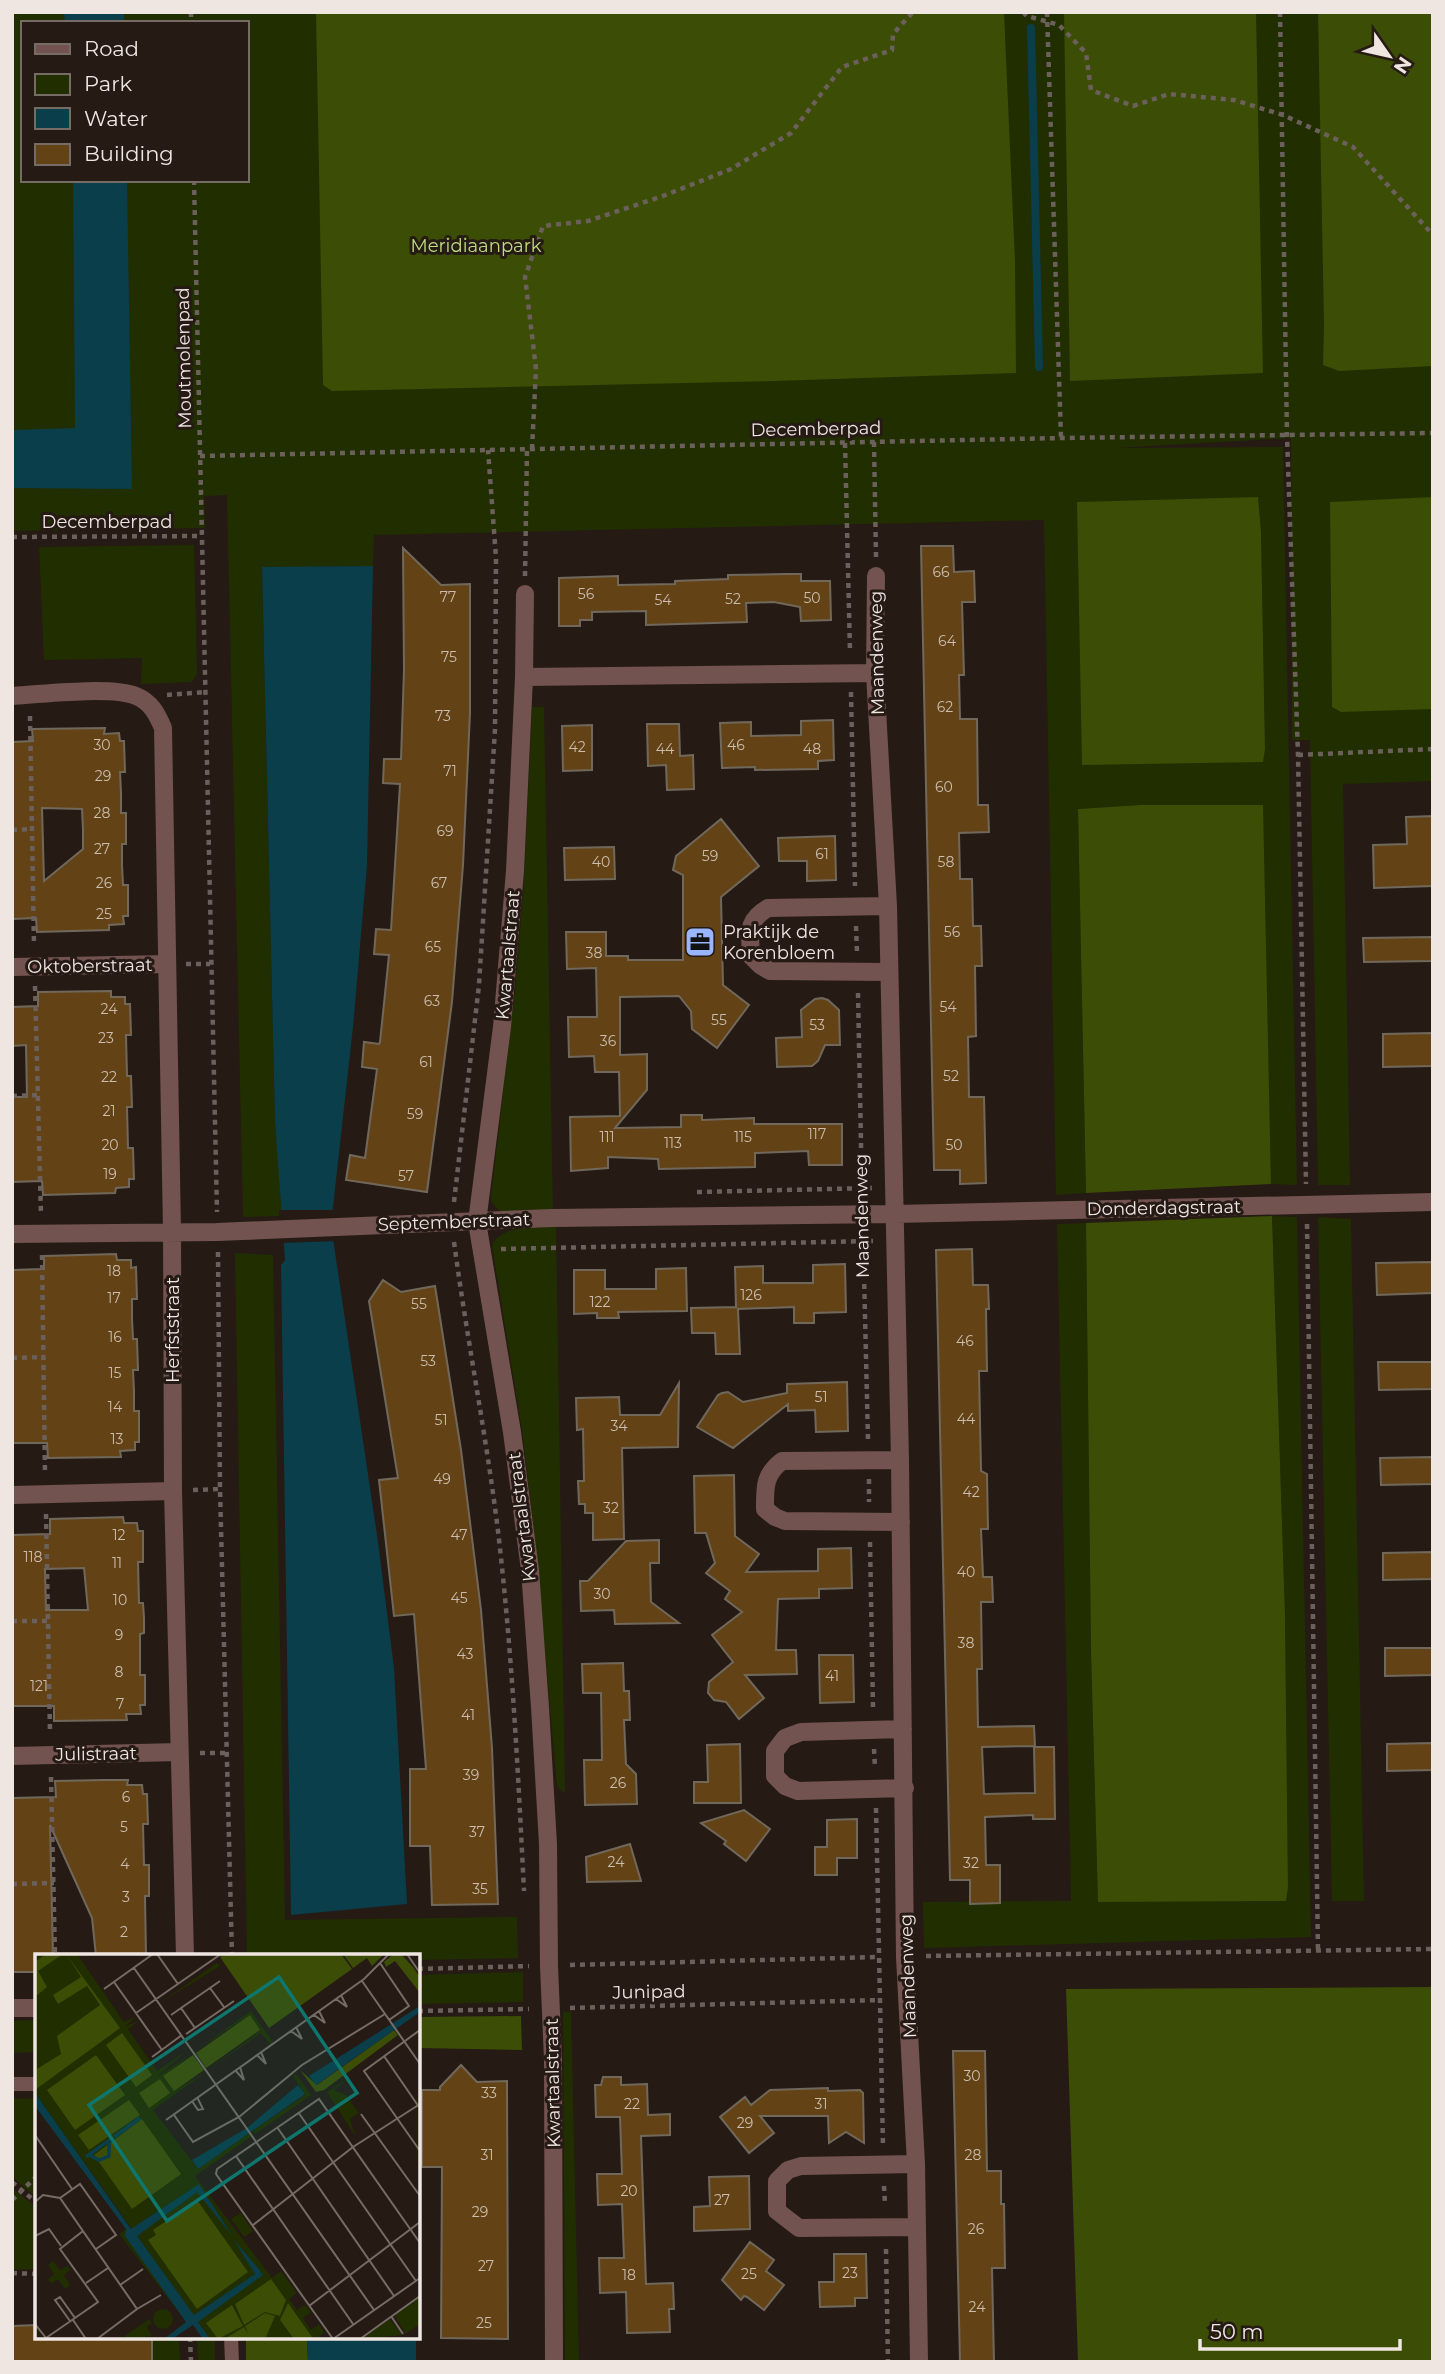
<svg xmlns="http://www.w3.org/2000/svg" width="1445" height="2374" font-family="Montserrat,sans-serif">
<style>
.green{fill:#212e00;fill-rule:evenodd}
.forest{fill:#3c4d05}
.water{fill:#0a3e4b}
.pier{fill:#261a14}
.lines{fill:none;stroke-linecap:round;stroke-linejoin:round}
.stream{stroke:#0a3e4b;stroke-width:8}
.building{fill:#634316;stroke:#71685c;stroke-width:2;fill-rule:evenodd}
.path{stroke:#6b605b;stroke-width:4.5;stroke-dasharray:5 5;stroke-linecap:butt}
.service{stroke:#725350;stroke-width:14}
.minor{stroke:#725350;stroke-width:18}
.labels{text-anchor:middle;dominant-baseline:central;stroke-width:6;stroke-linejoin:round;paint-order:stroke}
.number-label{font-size:14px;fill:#ccbdaf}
.park-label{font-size:18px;fill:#bfdd80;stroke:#261a14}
.street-label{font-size:18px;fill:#efe6e2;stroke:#261a14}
.poi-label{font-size:18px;fill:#efe6e2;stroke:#261a14;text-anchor:start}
.inset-river{fill:none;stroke:#0a3e4b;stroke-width:3.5}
.inset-road{fill:none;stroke:#766c66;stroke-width:2}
.view{fill:#0f766e;fill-opacity:0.15;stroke:#0f766e;stroke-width:3.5}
.inset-edge{fill:none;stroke:#efe6e2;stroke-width:3.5}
</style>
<rect width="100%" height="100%" fill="#261a14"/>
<path class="green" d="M12 12H1433V781L1343 784 1350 1185H1318L1310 740H1292L1291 438 1116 448 1283 447 1297 1185 1271 1184 1268 1058 1140 805 1078 809 1086 1193 1056 1195 1044 520 374 535 373 566 262 568 275 1122 284 1216 243 1217 227 495 204 496 205 528 12 531ZM23 23H247V180H23ZM1258 497 1261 531 1265 749Z
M194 545 197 674 192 682 141 684 142 658 44 660 39 547Z
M532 707H544L553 1212H501L492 1203 491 1197 515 991 524 882Z
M1272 1216 1297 1217 1311 1937 924 1948 923 1902 1071 1901 1057 1224 1086 1223 1091 1652 1098 1901H1286L1288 1888 1285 1615Z
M1318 1217 1351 1219 1364 1901H1332Z
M556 1226 565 1792H563L557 1786 535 1540 522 1430 492 1246C501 1224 536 1228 556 1226Z
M235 1253 273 1255 285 1920 517 1917 518 1958 418 1960V1956H247Z
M523 1972V2002L418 2004V1975Z
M563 2012H571L579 2362H565Z
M37 2020V2052L12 2053V2021Z
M12 2098 37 2099V2198L12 2177Z
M12 2188 37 2208V2269L12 2270Z
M152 2337H179L180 2362H153Z
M197 2337H215V2362H198Z"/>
<path class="forest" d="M316 12H1004L1015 261 1016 373 774 381 332 391 323 385Z
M1064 12H1256L1263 373 1070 381Z
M1318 12H1433V366L1339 371 1323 365 1324 326Z
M1258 497 1261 531 1265 749 1263 762 1082 765 1077 502Z
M1433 497V709L1341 712 1332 707 1330 502Z
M1140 805H1263L1271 1184 1086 1193 1078 809Z
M1272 1216 1285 1615 1288 1888 1286 1901 1098 1902 1091 1652 1086 1223Z
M1433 1987V2362H1078L1066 1989Z
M521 2016 522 2050 418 2048V2017Z
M246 2337H307L308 2362H246Z"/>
<path class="water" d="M64 12H124V23H65Z
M73 180H127L132 489 12 488V430L75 428Z
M373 566 367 865 353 1027 331 1225 378 1542 394 1668 407 1904 291 1915 281 1265 285 1260 275 1122 262 567Z
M307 2337H416V2362H308Z"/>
<path class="pier" d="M279 1210H336L334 1225 337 1241 281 1243Z"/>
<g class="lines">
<path class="stream" d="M1031 28 1039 367"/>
</g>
<path class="building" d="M921 546H953L954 572 974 571 975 602H962L964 675H959L960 719H977L978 805H988L989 832 959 833 960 879H972L973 926H981L982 966H975L976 1036 968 1037 969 1097H984L986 1183 960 1184V1170H934Z
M403 548 441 585 470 584V713L463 865 452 1002 427 1192 346 1180 350 1155 365 1158 377 1069 362 1067 364 1042 379 1044 380 1042 389 955 374 954 376 929 391 930 400 784 383 783 384 759H401L404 670Z
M786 574H801V581H830L831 620 801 621 800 607 774 602 746 603 747 622 646 625V611L592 612V620H580V626H559V578L618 576V585L675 584V581L728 579V575Z
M833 720 834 760 818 761V769L755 770V767L722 768 720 723 751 722V736L801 735V721Z
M647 724H679L680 756 693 755 694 789 667 790 666 765 648 766Z
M592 725V770L563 771 562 726Z
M105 728 104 734 119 733 120 741H124L125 772H120L121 793V813H126V844H122V865L123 885H128V916H123L124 924 109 925V930L37 932 36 918 12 919V742L33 741 32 729ZM42 808 82 809 83 830V849L44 881Z
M1433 816V886L1374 888 1373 845 1407 844 1406 817Z
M721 819 759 866 721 897 723 985 749 1005 717 1048 692 1029 691 1011 679 996 620 997V1055L647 1054V1090L615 1128 681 1127V1115H702V1120L754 1118V1124H842V1165H809L808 1151 755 1153V1167L659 1169 658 1159 608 1157V1168L571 1171 570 1117 620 1116 619 1072H595L594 1056 569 1057 568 1017H597L596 968 567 969 566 932H606V956H628V960H683V875L673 870 676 856Z
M835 836 836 880 807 881V861H779L778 838Z
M614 847 615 879 565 880 564 848Z
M1433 937V961L1364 962 1363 938Z
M111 991V997H125V1004H130L131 1035H126L127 1076H131L132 1107H127L128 1148H133L134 1179H129V1187L116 1188 115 1193 43 1195 42 1181 12 1182V1097H27L26 1045 12 1046V1007L38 1006V992Z
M822 998 828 1000 839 1010 840 1045H825L818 1061 812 1066 777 1067 776 1038 802 1037 801 1010 815 999Z
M1433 1033V1066L1383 1067V1034Z
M972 1249 973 1285H988L989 1309H986L987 1371H979L981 1471 987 1474 988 1529H981L983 1577H992L993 1602H981L982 1669H977L978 1727 1034 1726 1035 1746 982 1747 984 1794 1035 1793 1034 1747H1054L1055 1819H1033V1815L985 1817 986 1865H1000V1903L970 1904V1880H950L936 1250Z
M116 1254 117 1260H131V1268L136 1267 137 1299H132V1319L133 1339H137L138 1370H133L134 1391V1411H139V1442H135V1450L120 1451 121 1457 48 1458 47 1443H12V1270L44 1269V1256Z
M1433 1262V1293L1377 1295 1376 1263Z
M845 1264 846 1312 814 1313V1323H794V1307L738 1309 740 1354H716L715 1333H692L691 1308 736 1307 735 1267 763 1266V1283H813V1265Z
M686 1268 687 1311 618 1312 619 1318H597V1313L574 1314V1270H605V1289H656V1269Z
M383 1280 401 1292 435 1286 461 1450 481 1610 492 1748 498 1904 432 1905 430 1846H410V1769H426L414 1614 394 1616 379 1480 398 1478 369 1301Z
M1378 1362H1433V1389L1379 1390Z
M847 1382 848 1431 816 1432 815 1410 788 1411V1404L733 1448 697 1427 718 1395 722 1393 728 1392 743 1402 787 1393V1384Z
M679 1383 678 1447 622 1448 624 1539 593 1540V1513H585V1504H579L578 1481H584L583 1429 577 1430 576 1398 619 1397 620 1415H660Z
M1433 1457V1484L1381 1485 1380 1458Z
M734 1475 735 1536 759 1554 746 1572 818 1571V1549L851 1548 852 1588 819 1589V1598L778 1599 776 1650H796L797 1674 745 1675 764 1698 739 1719 726 1702 714 1700 708 1693 709 1682 733 1662 712 1635 742 1612 725 1599 730 1591 706 1573 715 1563 706 1533H695L694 1476Z
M123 1517 124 1523H137L138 1531H143V1562H138L139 1603H143L144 1618V1633L140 1634V1675H145V1705H140L141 1714H126L127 1720 54 1721V1706H12V1535L50 1534V1519ZM84 1568 88 1610H46L45 1569Z
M659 1540V1563H650L651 1602 679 1623 615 1624 614 1610 581 1611 580 1581H588L626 1541Z
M1433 1552V1579L1383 1580V1553Z
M1385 1648H1433V1675L1385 1676Z
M819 1655H853L854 1702 820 1703Z
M623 1663 624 1691H629L630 1720H624L626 1764 636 1774 637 1804 585 1805 584 1760H602L601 1693H583L582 1664Z
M1433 1743V1770L1387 1771V1744Z
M740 1744 741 1803H694V1782H708L707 1745Z
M104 1780H128L127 1785H142L143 1794H147L148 1824H143L144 1865H149V1896H145L146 1956H96L92 1918 50 1825 53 1956H37V1972H12V1798L56 1797 55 1781Z
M744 1810 770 1829 746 1861 724 1844 726 1841 701 1823Z
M857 1819V1858H837V1875H815V1847H827V1820Z
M630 1844 641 1881 587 1882 586 1857Z
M953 2051H985L987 2171H1001V2204H1004L1005 2268H992L994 2362H960Z
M461 2065 477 2082 507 2081 508 2339 441 2338 442 2167H422V2090H440V2087Z
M603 2077H621V2085L647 2084 648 2115 670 2114V2135L641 2136 646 2284 673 2283 674 2309H669L670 2332 627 2333 626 2292 600 2293 599 2258H624L622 2204 598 2205 597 2174H622L620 2117H596L595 2085H601Z
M828 2088V2091L860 2090 863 2093 864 2143 846 2132 829 2143 828 2116H760L774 2133 749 2153 720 2117 745 2097 751 2105 770 2090Z
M749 2176 750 2229 694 2231V2207L710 2206 709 2177Z
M750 2242 774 2260 766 2271 784 2285 764 2310 747 2297 744 2296 741 2300 722 2280Z
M834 2254H866L867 2298H855V2306L820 2307 819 2282H834Z
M37 2325V2337H152V2362H12V2326Z"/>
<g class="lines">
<path class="path" d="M191 12V23
M1023 12 1027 16 1059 25 1086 53 1091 90 1133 106 1169 94 1234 100 1283 115 1353 147 1433 235
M1047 12 1061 438
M1280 12 1287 436 1298 755 1306 1184
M194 180 217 1212
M874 442 876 557
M845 443 850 652
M532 449 536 369 525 277 543 226 588 221 663 196 731 169 791 133 842 67 892 50 893 34 913 12
M200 456 1061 438 1433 433
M12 537 201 536
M525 576 527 449
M851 692 855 886
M167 695 205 692
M30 716 34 946
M1298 755 1433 749
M12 830 31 829
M856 926 857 953
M186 964H210
M35 986 41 1215
M858 993 862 1194
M12 1096 38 1095
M697 1192 874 1188
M454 1202 479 985 495 729 496 558 488 450
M1307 1224 1318 1951
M863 1234 868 1439
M454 1242C467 1339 486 1434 498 1531 512 1651 518 1771 524 1891
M501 1249 873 1241
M218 1252 220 1489 232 1956
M42 1255 45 1474
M12 1358 44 1357
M869 1479V1502
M193 1490 220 1489
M46 1514 50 1733
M870 1542 873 1708
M12 1621H48
M874 1749 875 1768
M200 1753H228
M51 1777 55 1956
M876 1808 883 2146
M12 1884 54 1883
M926 1956 1433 1949
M570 1965 879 1957
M418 1969 529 1966
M570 2008 880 2000
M418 2011 529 2009
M12 2182 37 2203
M884 2186 885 2205
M12 2200 37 2176
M886 2249 888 2362
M12 2273 37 2274
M190 2337 191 2362"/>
<path class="service" d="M12 2084H37
M231 2337 232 2362"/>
<path class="minor" d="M876 576 875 673 888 906 900 1460 905 1957 916 2164 919 2362
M524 677 525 594
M12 696C41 694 112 686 136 696 151 702 157 714 163 728L172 1231 173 1491 185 1956
M888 906 768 908C746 921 750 932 751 956L760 965 770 971 888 972
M12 967 167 964
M12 1234 217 1232 552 1218 895 1214 1433 1202
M900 1460 782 1461C764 1475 765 1487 765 1509L775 1517 785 1521 901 1522
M12 1495 173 1491
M903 1729 801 1732 785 1738 775 1751V1776L785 1786 798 1791 905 1788
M12 1756 179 1752
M12 2008H37
M916 2164 801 2166 788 2170 777 2181V2211L799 2228 917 2227
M554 2362 553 2060 549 1966 548 1844 540 1707 530 1570 512 1432 477 1222 502 1027 515 871 524 677 875 673"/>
</g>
<defs>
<g id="office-square" transform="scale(1.575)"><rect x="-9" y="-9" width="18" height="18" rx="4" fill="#99b5fd" stroke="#261a14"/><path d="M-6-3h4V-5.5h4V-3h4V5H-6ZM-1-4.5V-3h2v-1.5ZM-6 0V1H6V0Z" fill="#111"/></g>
</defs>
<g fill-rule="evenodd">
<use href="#office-square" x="700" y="942"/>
</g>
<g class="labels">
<g class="number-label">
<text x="941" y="572">66</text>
<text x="586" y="594">56</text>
<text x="448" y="597">77</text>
<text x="812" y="598">50</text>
<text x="733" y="599">52</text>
<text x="663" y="600">54</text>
<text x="947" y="641">64</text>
<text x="449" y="657">75</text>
<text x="945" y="707">62</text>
<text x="443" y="716">73</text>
<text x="102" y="745">30</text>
<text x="736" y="745">46</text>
<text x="577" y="747">42</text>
<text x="665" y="749">44</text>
<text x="812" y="749">48</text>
<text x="450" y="771">71</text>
<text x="103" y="776">29</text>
<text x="944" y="787">60</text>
<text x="102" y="813">28</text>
<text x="445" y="831">69</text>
<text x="102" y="849">27</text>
<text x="822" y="854">61</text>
<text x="710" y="856">59</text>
<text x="601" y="862">40</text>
<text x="946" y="862">58</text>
<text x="104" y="883">26</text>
<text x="439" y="883">67</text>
<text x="104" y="914">25</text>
<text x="952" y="932">56</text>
<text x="433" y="947">65</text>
<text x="594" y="953">38</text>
<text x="432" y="1001">63</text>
<text x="948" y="1007">54</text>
<text x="109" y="1009">24</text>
<text x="719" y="1020">55</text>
<text x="817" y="1025">53</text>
<text x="106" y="1038">23</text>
<text x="608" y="1041">36</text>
<text x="426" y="1062">61</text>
<text x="951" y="1076">52</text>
<text x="109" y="1077">22</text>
<text x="109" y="1111">21</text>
<text x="415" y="1114">59</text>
<text x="817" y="1134">117</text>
<text x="607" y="1137">111</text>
<text x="743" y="1137">115</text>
<text x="673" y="1143">113</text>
<text x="110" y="1145">20</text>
<text x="954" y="1145">50</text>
<text x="110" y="1174">19</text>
<text x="406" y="1176">57</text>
<text x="114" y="1271">18</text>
<text x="751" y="1295">126</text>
<text x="114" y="1298">17</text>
<text x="600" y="1302">122</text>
<text x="419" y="1304">55</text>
<text x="115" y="1337">16</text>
<text x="965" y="1341">46</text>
<text x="428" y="1361">53</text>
<text x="115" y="1373">15</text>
<text x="821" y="1397">51</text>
<text x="115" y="1407">14</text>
<text x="966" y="1419">44</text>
<text x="441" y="1420">51</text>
<text x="619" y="1426">34</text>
<text x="117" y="1439">13</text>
<text x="442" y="1479">49</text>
<text x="971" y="1492">42</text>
<text x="611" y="1508">32</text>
<text x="119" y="1535">12</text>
<text x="459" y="1535">47</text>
<text x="33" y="1557">118</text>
<text x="117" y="1563">11</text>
<text x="966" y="1572">40</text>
<text x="602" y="1594">30</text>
<text x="459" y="1598">45</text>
<text x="120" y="1600">10</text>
<text x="119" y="1635">9</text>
<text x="966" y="1643">38</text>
<text x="465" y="1654">43</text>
<text x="119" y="1672">8</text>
<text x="832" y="1676">41</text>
<text x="39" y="1686">121</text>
<text x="120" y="1704">7</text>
<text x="468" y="1715">41</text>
<text x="471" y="1775">39</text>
<text x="618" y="1783">26</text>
<text x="126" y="1797">6</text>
<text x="124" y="1827">5</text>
<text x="477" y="1832">37</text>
<text x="616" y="1862">24</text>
<text x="971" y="1863">32</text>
<text x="125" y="1864">4</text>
<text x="480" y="1889">35</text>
<text x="126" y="1897">3</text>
<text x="124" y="1932">2</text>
<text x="972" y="2076">30</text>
<text x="489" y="2093">33</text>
<text x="632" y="2104">22</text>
<text x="821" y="2104">31</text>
<text x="745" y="2123">29</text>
<text x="487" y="2155">31</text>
<text x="973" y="2155">28</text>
<text x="629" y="2191">20</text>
<text x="722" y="2200">27</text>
<text x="480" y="2212">29</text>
<text x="976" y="2229">26</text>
<text x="486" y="2266">27</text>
<text x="850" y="2273">23</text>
<text x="749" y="2274">25</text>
<text x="629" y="2275">18</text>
<text x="977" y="2307">24</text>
<text x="484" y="2323">25</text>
</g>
<g class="park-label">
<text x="476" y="246">Meridiaanpark</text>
</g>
<g class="street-label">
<text transform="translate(184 358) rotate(-91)">Moutmolenpad</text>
<text transform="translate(816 429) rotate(-1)">Decemberpad</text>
<text x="107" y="522">Decemberpad</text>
<text transform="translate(877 653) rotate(-91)">Maandenweg</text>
<text transform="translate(508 955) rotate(-85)">Kwartaalstraat</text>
<text transform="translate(90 966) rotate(-1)">Oktoberstraat</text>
<text transform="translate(1164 1208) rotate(-1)">Donderdagstraat</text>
<text transform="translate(862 1216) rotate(-91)">Maandenweg</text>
<text transform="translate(454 1222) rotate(-2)">Septemberstraat</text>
<text transform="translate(173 1330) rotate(-90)">Herfststraat</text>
<text transform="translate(522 1517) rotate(-97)">Kwartaalstraat</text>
<text transform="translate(96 1754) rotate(-1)">Julistraat</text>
<text transform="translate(908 1976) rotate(-92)">Maandenweg</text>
<text transform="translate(649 1992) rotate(-1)">Junipad</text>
<text transform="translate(553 2083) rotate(-91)">Kwartaalstraat</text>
</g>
<g class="poi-label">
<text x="723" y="932">Praktijk de<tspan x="723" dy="21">Korenbloem</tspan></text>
</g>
</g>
<g transform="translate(35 1954)">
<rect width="385" height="385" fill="#261a14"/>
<path d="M0 0H42L89 68 102 62 89 73 105 66 93 75 122 117 154 95 122 123 157 99 129 122 139 137 171 118 118 156 163 215 214 179 217 182 160 222 237 324 246 317 262 339 254 345 262 356 270 351 276 358 268 364 276 376 284 370 289 378 282 385H175L0 139ZM182 9 185 12 125 49ZM216 57 238 88 235 90 226 79 173 116 225 77 215 61 160 97ZM261 120 276 141 220 180 218 177 270 141 258 122ZM315 123 299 136 311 141 324 159 315 165 320 182 292 138ZM206 259 218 277 209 283 196 265ZM91 275V282L146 361 84 280ZM18 307 25 316 32 312 35 316 29 321 35 331 30 335 23 325 16 330 13 325 19 320 13 311ZM385 343V370L370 380 360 361ZM118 365a10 10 0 1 1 20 0a10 10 0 1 1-20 0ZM114 365 117 369 112 373 117 382 92 385 90 382ZM355 365 367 381 327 385Z" fill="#212e00"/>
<path d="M11 0H28L3 17 12 33 0 43V8ZM31 0 85 74 0 136 2 115 26 100 22 82 65 51 52 32 23 50 18 41 46 23ZM189 0H306L317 15 234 74 185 3ZM308 0H349L337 12 332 4 318 14ZM357 1H367L378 13 385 23V39L360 7 351 13 349 8ZM215 61 225 76 171 114 161 99ZM359 76 363 81 289 136 281 138 265 116 282 131ZM87 79 117 121 101 133 71 91ZM61 101 90 141 40 176 12 136ZM158 101 169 116 139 137 128 122ZM125 125 135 139 114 154 104 139ZM94 146 105 161 54 196 43 181ZM107 165 146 220 97 255 59 201ZM162 246 213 318 162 355 113 286 121 281 118 276ZM236 325 251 346 245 362 230 358 209 371 200 350ZM253 349 277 383 275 385H259L245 366ZM197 351 208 372 183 385 171 369ZM230 359 240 362 231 383 189 385 209 373 213 380 210 372Z" fill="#3c4d05"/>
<path d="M385 52V58L281 131 274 122ZM263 131 270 140 163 215 157 206 212 174ZM0 139 96 275 164 230 198 283 162 238 102 282 159 361 220 320 199 286 223 314 228 321 163 368 175 385H168L158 371 137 385H129L151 368 90 282 91 275 0 152Z" fill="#0a3e4b"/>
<path class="inset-river" d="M79 183 105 164M54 201 64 206 74 202V186M51 203 77 184"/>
<path class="inset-road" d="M122 0 143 30M372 0 385 19M345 9 374 52 354 66M99 14 339 356M327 27 385 110M79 28 127 96M175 34 189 53M69 35 118 0M301 45 312 53 306 41M146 54 160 74M101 59 186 0M136 61 185 27M279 61 290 69 284 57M385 76 329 117 385 197M256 77 267 85 261 73M151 80 199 47M222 101 231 110 226 98M349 102 384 153M117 103 147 81M200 116 209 126 205 113M157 147 163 156 168 155 162 143M263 158 381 327M326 160 385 242M139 161 158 188 204 163 267 111 350 60M131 166 329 25 354 0M242 173 359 342M0 181 37 235M201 202 318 370M25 244 45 230 81 281 61 295M0 248 8 241 25 244 102 355 62 385M218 271 318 193 385 150M0 282 14 275 26 292M51 329 73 314M85 331 108 315M274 352 385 268M102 355 126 341M356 362 368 380M38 366 51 385M35 367 20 346 25 343 40 364M0 370 11 384 63 348 25 295 48 277M298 385 181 220 182 215 284 145 385 289M298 385 385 324M325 385 385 342"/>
<path class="view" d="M244 23 322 139 132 267 54 151Z"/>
<rect width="385" height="385" class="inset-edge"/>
</g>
<rect width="1445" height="2374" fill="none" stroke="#efe6e2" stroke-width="28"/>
<rect x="21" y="21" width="228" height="161" fill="#261a14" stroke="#766c66" stroke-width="2"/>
<rect x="35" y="44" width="35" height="10" fill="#725350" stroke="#766c66" stroke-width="2"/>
<text x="84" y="56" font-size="21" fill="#efe6e2">Road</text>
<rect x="35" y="74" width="35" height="21" fill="#212e00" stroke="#766c66" stroke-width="2"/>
<text x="84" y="91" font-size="21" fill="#efe6e2">Park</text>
<rect x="35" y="108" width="35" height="21" fill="#0a3e4b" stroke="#766c66" stroke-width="2"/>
<text x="84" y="126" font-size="21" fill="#efe6e2">Water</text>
<rect x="35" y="144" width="35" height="21" fill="#634316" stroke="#766c66" stroke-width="2"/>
<text x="84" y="161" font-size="21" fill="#efe6e2">Building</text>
<g transform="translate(1389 56) rotate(124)" stroke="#261a14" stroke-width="5" paint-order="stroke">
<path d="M0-5L12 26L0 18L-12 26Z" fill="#efe6e2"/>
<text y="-10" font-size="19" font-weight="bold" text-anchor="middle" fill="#efe6e2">N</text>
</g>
<path d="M1200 2339v10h200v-10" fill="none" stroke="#efe6e2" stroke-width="3.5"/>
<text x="1210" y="2339" font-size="21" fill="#efe6e2" stroke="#261a14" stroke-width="5" paint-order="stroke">50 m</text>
</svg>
